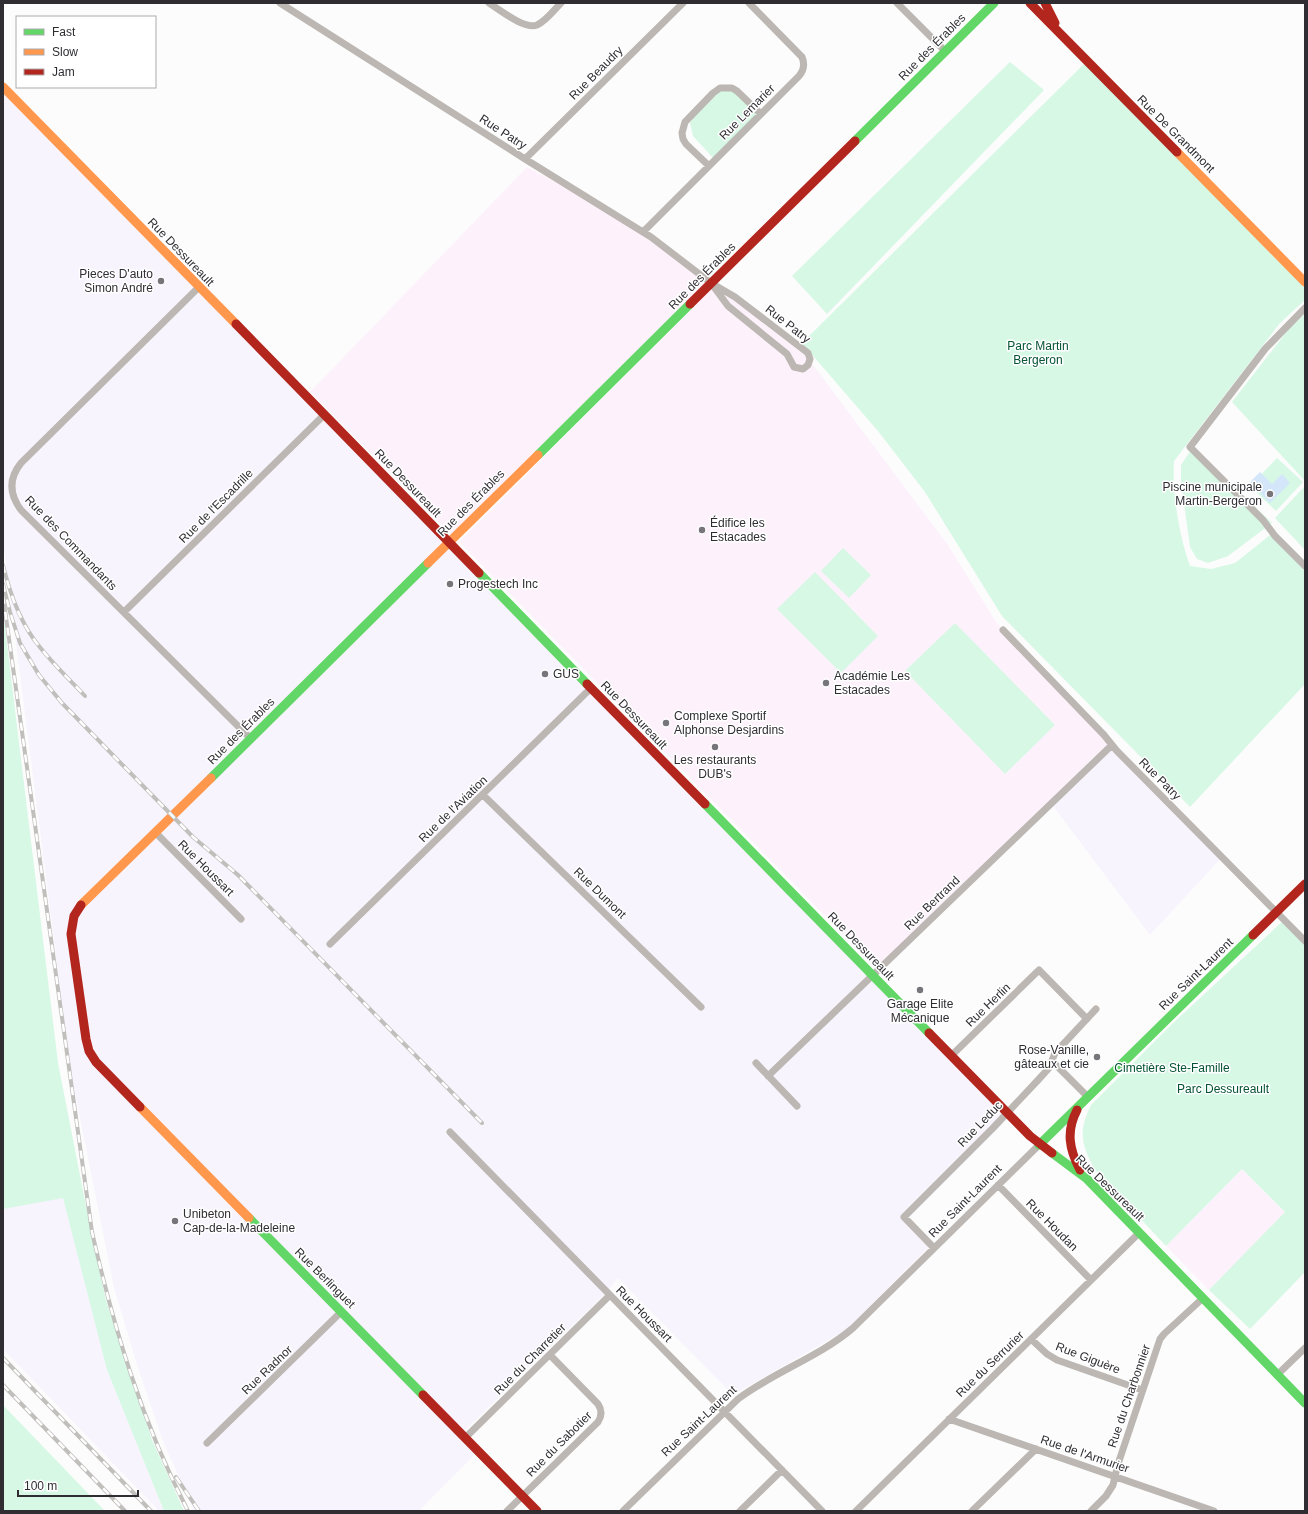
<svg xmlns="http://www.w3.org/2000/svg" width="1308" height="1514" font-family="Helvetica,sans-serif">
<style>
.built{fill:#f7f4fd}
.education{fill:#fdf2fb}
.green{fill:#d6f8e5}
.water{fill:#d4e6f9}
.lines{fill:none;stroke-linecap:round;stroke-linejoin:round}
.street{stroke:#bcb7b2;stroke-width:7}
.fast{stroke:#63d668;stroke-width:9}
.slow{stroke:#ff974d;stroke-width:9}
.jam{stroke:#b3261e;stroke-width:9}
.rail-casing{stroke:#c0bfbc;stroke-width:4}
.rail{stroke:#fff;stroke-width:2.5;stroke-dasharray:8;stroke-linecap:butt}
.poi-dot{fill:#777579;stroke:#fff;stroke-width:1.5}
.labels{text-anchor:middle;dominant-baseline:central;stroke-width:3;stroke-linejoin:round;paint-order:stroke}
.street-label{font-size:12px;fill:#2f2d32;stroke:#fff}
.poi-label{font-size:12px;fill:#2f2d32;stroke:#fff;text-anchor:start}
.park-label{font-size:12px;fill:#035334;stroke:#fff}
</style>
<rect width="100%" height="100%" fill="#fcfcfc"/>
<path class="built" d="M3 81 1008 1110 900 1217 929 1247 846 1330 733 1395 618 1278 605 1294 458 1437 475 1454 419 1511H194L163 1441 138 1368 114 1288 71 1073 3 542Z
M1111 742 1224 855 1150 935 1050 802Z
M63 1197 107 1370 164 1511H159L3 1349V1209Z"/>
<path class="education" d="M527 167 641 228 712 283 456 539 310 392Z
M716 285 808 358 948 545 996 622 1116 744 1094 757 878 970 459 542Z
M1242 1169 1285 1213 1209 1290 1166 1246Z"/>
<path class="green" d="M1090 58 1305 278V300L1280 323 1174 461C1172 492 1179 536 1190 566L1211 569 1235 563 1275 531 1305 563V684L1190 807 1002 616 925 492 878 431 802 343Z
M1010 62 1044 90 827 314 792 276Z
M735 87 761 113 714 159 693 136 690 123 697 111 723 89Z
M1305 314V481L1232 402 1288 330Z
M1193 447 1272 523 1228 556 1208 563 1197 559 1190 547 1181 482V465Z
M1277 458 1303 482 1276 511 1250 486Z
M1305 486V550L1275 518Z
M843 548 871 575 849 598 821 571Z
M815 572 878 636 841 673 777 609Z
M3 611 58 1063 94 1247 106 1300 152 1440 184 1511H164L107 1370 63 1198 3 1209Z
M955 623 1055 725 1005 774 905 671Z
M1284 920 1305 941V1272L1250 1329 1209 1290 1285 1212 1242 1169 1166 1246 1095 1170C1081 1144 1078 1132 1091 1105L1172 1024Z
M3 1405 105 1511H3Z"/>
<path class="water" d="M1260 472 1272 484 1282 474 1290 483 1270 503 1250 482Z"/>
<g class="lines">
<path class="street" d="M280 3 525 159 651 237 711 283 735 297 808 353 810 359 808 365 803 369 794 367 787 354 728 306 711 283
M489 3C500 10 525 30 537 25 546 21 554 10 561 3
M897 3 945 51
M525 159 683 3
M709 166 686 144 683 139 682 133 685 122 713 93 720 88H732L737 91 761 114
M643 232 799 76C804 70 805 64 802 57L749 3
M199 287 21 463C9 478 9 494 21 510L250 738
M1305 308 1265 349 1190 447 1263 520 1275 536 1305 566
M124 612 324 415
M1003 630 1104 735 1117 751 1305 941
M483 795 701 1007
M156 833 241 919
M330 944 591 688
M951 1056 1039 970 1087 1019
M1052 1061 1087 1096
M756 1063 797 1106
M768 1076 1112 745
M450 1132 822 1511
M998 1185 1091 1280
M934 1248 904 1217 993 1128 1039 1079 1049 1068 1055 1053 1096 1009
M1031 1339 1047 1354 1057 1360 1142 1390
M1277 1375 1305 1348
M949 1419 1214 1511
M465 1438 610 1295
M207 1443 341 1312
M507 1511 598 1422C602 1416 602 1410 598 1404L550 1355
M623 1511 738 1399C774 1372 819 1357 853 1328L1039 1145
M740 1511 782 1470
M856 1511 1139 1233
M972 1511 1036 1449
M1091 1511 1106 1496 1113 1485 1118 1464 1160 1339 1164 1334 1203 1298"/>
<path class="fast" d="M855 141 994 3
M538 455 690 304
M479 573 587 684
M211 778 428 563
M705 804 929 1033
M1039 1145 1253 935
M1052 1153 1087 1179 1305 1403
M249 1218 423 1395"/>
<path class="slow" d="M3 87 236 324
M1177 152 1305 282
M428 563 538 455
M81 905 211 778
M140 1107 249 1218"/>
<path class="jam" d="M1030 3 1177 152
M1045 3 1055 23
M690 304 855 141
M236 324 479 573
M587 684 705 804
M81 905 74 916 71 934 86 1039 89 1051 96 1062 140 1107
M1253 935 1305 884
M929 1033 1030 1136 1052 1153
M1077 1110C1066 1131 1069 1149 1080 1170
M423 1395 537 1511"/>
<g class="rail-casing">
<path id="rail" d="M3 565C10 594 20 623 39 646 53 664 70 680 85 696
M3 584 10 612 20 643 39 675 62 703 193 837 238 875 482 1123
M3 596 92 1232C114 1329 142 1422 188 1511
M3 1358 151 1511
M3 1385 125 1511
M176 1477 199 1511"/>
</g>
<use href="#rail" class="rail"/>
</g>
<g class="poi-dot">
<circle cx="161" cy="281" r="4"/>
<circle cx="1270" cy="494" r="4"/>
<circle cx="702" cy="530" r="4"/>
<circle cx="450" cy="584" r="4"/>
<circle cx="545" cy="674" r="4"/>
<circle cx="826" cy="683" r="4"/>
<circle cx="666" cy="723" r="4"/>
<circle cx="715" cy="747" r="4"/>
<circle cx="920" cy="990" r="4"/>
<circle cx="1097" cy="1057" r="4"/>
<circle cx="175" cy="1221" r="4"/>
</g>
<g class="labels">
<g class="street-label">
<text transform="translate(932 47) rotate(-45)">Rue des Érables</text>
<text transform="translate(596 73) rotate(-45)">Rue Beaudry</text>
<text transform="translate(747 112) rotate(-45)">Rue Lemarier</text>
<text transform="translate(503 132) rotate(33)">Rue Patry</text>
<text transform="translate(1176 134) rotate(45)">Rue De Grandmont</text>
<text transform="translate(181 252) rotate(46)">Rue Dessureault</text>
<text transform="translate(702 276) rotate(-45)">Rue des Érables</text>
<text transform="translate(788 324) rotate(38)">Rue Patry</text>
<text transform="translate(408 483) rotate(46)">Rue Dessureault</text>
<text transform="translate(471 503) rotate(-45)">Rue des Érables</text>
<text transform="translate(216 506) rotate(-45)">Rue de l'Escadrille</text>
<text transform="translate(71 543) rotate(46)">Rue des Commandants</text>
<text transform="translate(634 715) rotate(46)">Rue Dessureault</text>
<text transform="translate(241 731) rotate(-45)">Rue des Érables</text>
<text transform="translate(1160 779) rotate(45)">Rue Patry</text>
<text transform="translate(453 809) rotate(-44)">Rue de l'Aviation</text>
<text transform="translate(206 868) rotate(45)">Rue Houssart</text>
<text transform="translate(600 893) rotate(44)">Rue Dumont</text>
<text transform="translate(932 903) rotate(-44)">Rue Bertrand</text>
<text transform="translate(861 946) rotate(46)">Rue Dessureault</text>
<text transform="translate(1196 974) rotate(-44)">Rue Saint-Laurent</text>
<text transform="translate(988 1005) rotate(-44)">Rue Herlin</text>
<text transform="translate(980 1124) rotate(-46)">Rue Leduc</text>
<text transform="translate(1110 1188) rotate(44)">Rue Dessureault</text>
<text transform="translate(965 1201) rotate(-45)">Rue Saint-Laurent</text>
<text transform="translate(1052 1225) rotate(45)">Rue Houdan</text>
<text transform="translate(325 1278) rotate(45)">Rue Berlinguet</text>
<text transform="translate(644 1314) rotate(45)">Rue Houssart</text>
<text transform="translate(1088 1358) rotate(21)">Rue Giguère</text>
<text transform="translate(530 1359) rotate(-45)">Rue du Charretier</text>
<text transform="translate(990 1364) rotate(-44)">Rue du Serrurier</text>
<text transform="translate(267 1370) rotate(-44)">Rue Radnor</text>
<text transform="translate(1129 1396) rotate(-71)">Rue du Charbonnier</text>
<text transform="translate(699 1421) rotate(-43)">Rue Saint-Laurent</text>
<text transform="translate(559 1444) rotate(-45)">Rue du Sabotier</text>
<text transform="translate(1085 1454) rotate(19)">Rue de l'Armurier</text>
</g>
<g class="poi-label">
<text x="153" y="274" text-anchor="end">Pieces D'auto<tspan x="153" dy="14">Simon André</tspan></text>
<text x="1262" y="487" text-anchor="end">Piscine municipale<tspan x="1262" dy="14">Martin-Bergeron</tspan></text>
<text x="710" y="523">Édifice les<tspan x="710" dy="14">Estacades</tspan></text>
<text x="458" y="584">Progestech Inc</text>
<text x="553" y="674">GUS</text>
<text x="834" y="676">Académie Les<tspan x="834" dy="14">Estacades</tspan></text>
<text x="674" y="716">Complexe Sportif<tspan x="674" dy="14">Alphonse Desjardins</tspan></text>
<text x="715" y="760" text-anchor="middle">Les restaurants<tspan x="715" dy="14">DUB's</tspan></text>
<text x="920" y="1004" text-anchor="middle">Garage Elite<tspan x="920" dy="14">Mécanique</tspan></text>
<text x="1089" y="1050" text-anchor="end">Rose-Vanille,<tspan x="1089" dy="14">gâteaux et cie</tspan></text>
<text x="183" y="1214">Unibeton<tspan x="183" dy="14">Cap-de-la-Madeleine</tspan></text>
</g>
<g class="park-label">
<text x="1038" y="346">Parc Martin<tspan x="1038" dy="14">Bergeron</tspan></text>
<text x="1172" y="1068">Cimetière Ste-Famille</text>
<text x="1223" y="1089">Parc Dessureault</text>
</g>
</g>
<rect width="1308" height="1514" fill="none" stroke="#2f2d32" stroke-width="8"/>
<rect x="16" y="16" width="140" height="72" fill="#ffffff" stroke="#acabad"/>
<rect x="24" y="29" width="20" height="6" fill="#63d668" stroke="#acabad"/>
<text x="52" y="36" font-size="12" fill="#2f2d32">Fast</text>
<rect x="24" y="49" width="20" height="6" fill="#ff974d" stroke="#acabad"/>
<text x="52" y="56" font-size="12" fill="#2f2d32">Slow</text>
<rect x="24" y="69" width="20" height="6" fill="#b3261e" stroke="#acabad"/>
<text x="52" y="76" font-size="12" fill="#2f2d32">Jam</text>
<path d="M18 1490v6h120v-6" fill="none" stroke="#2f2d32" stroke-width="2"/>
<text x="24" y="1490" font-size="12" fill="#2f2d32" stroke="#ffffff" stroke-width="3" paint-order="stroke">100 m</text>
</svg>
